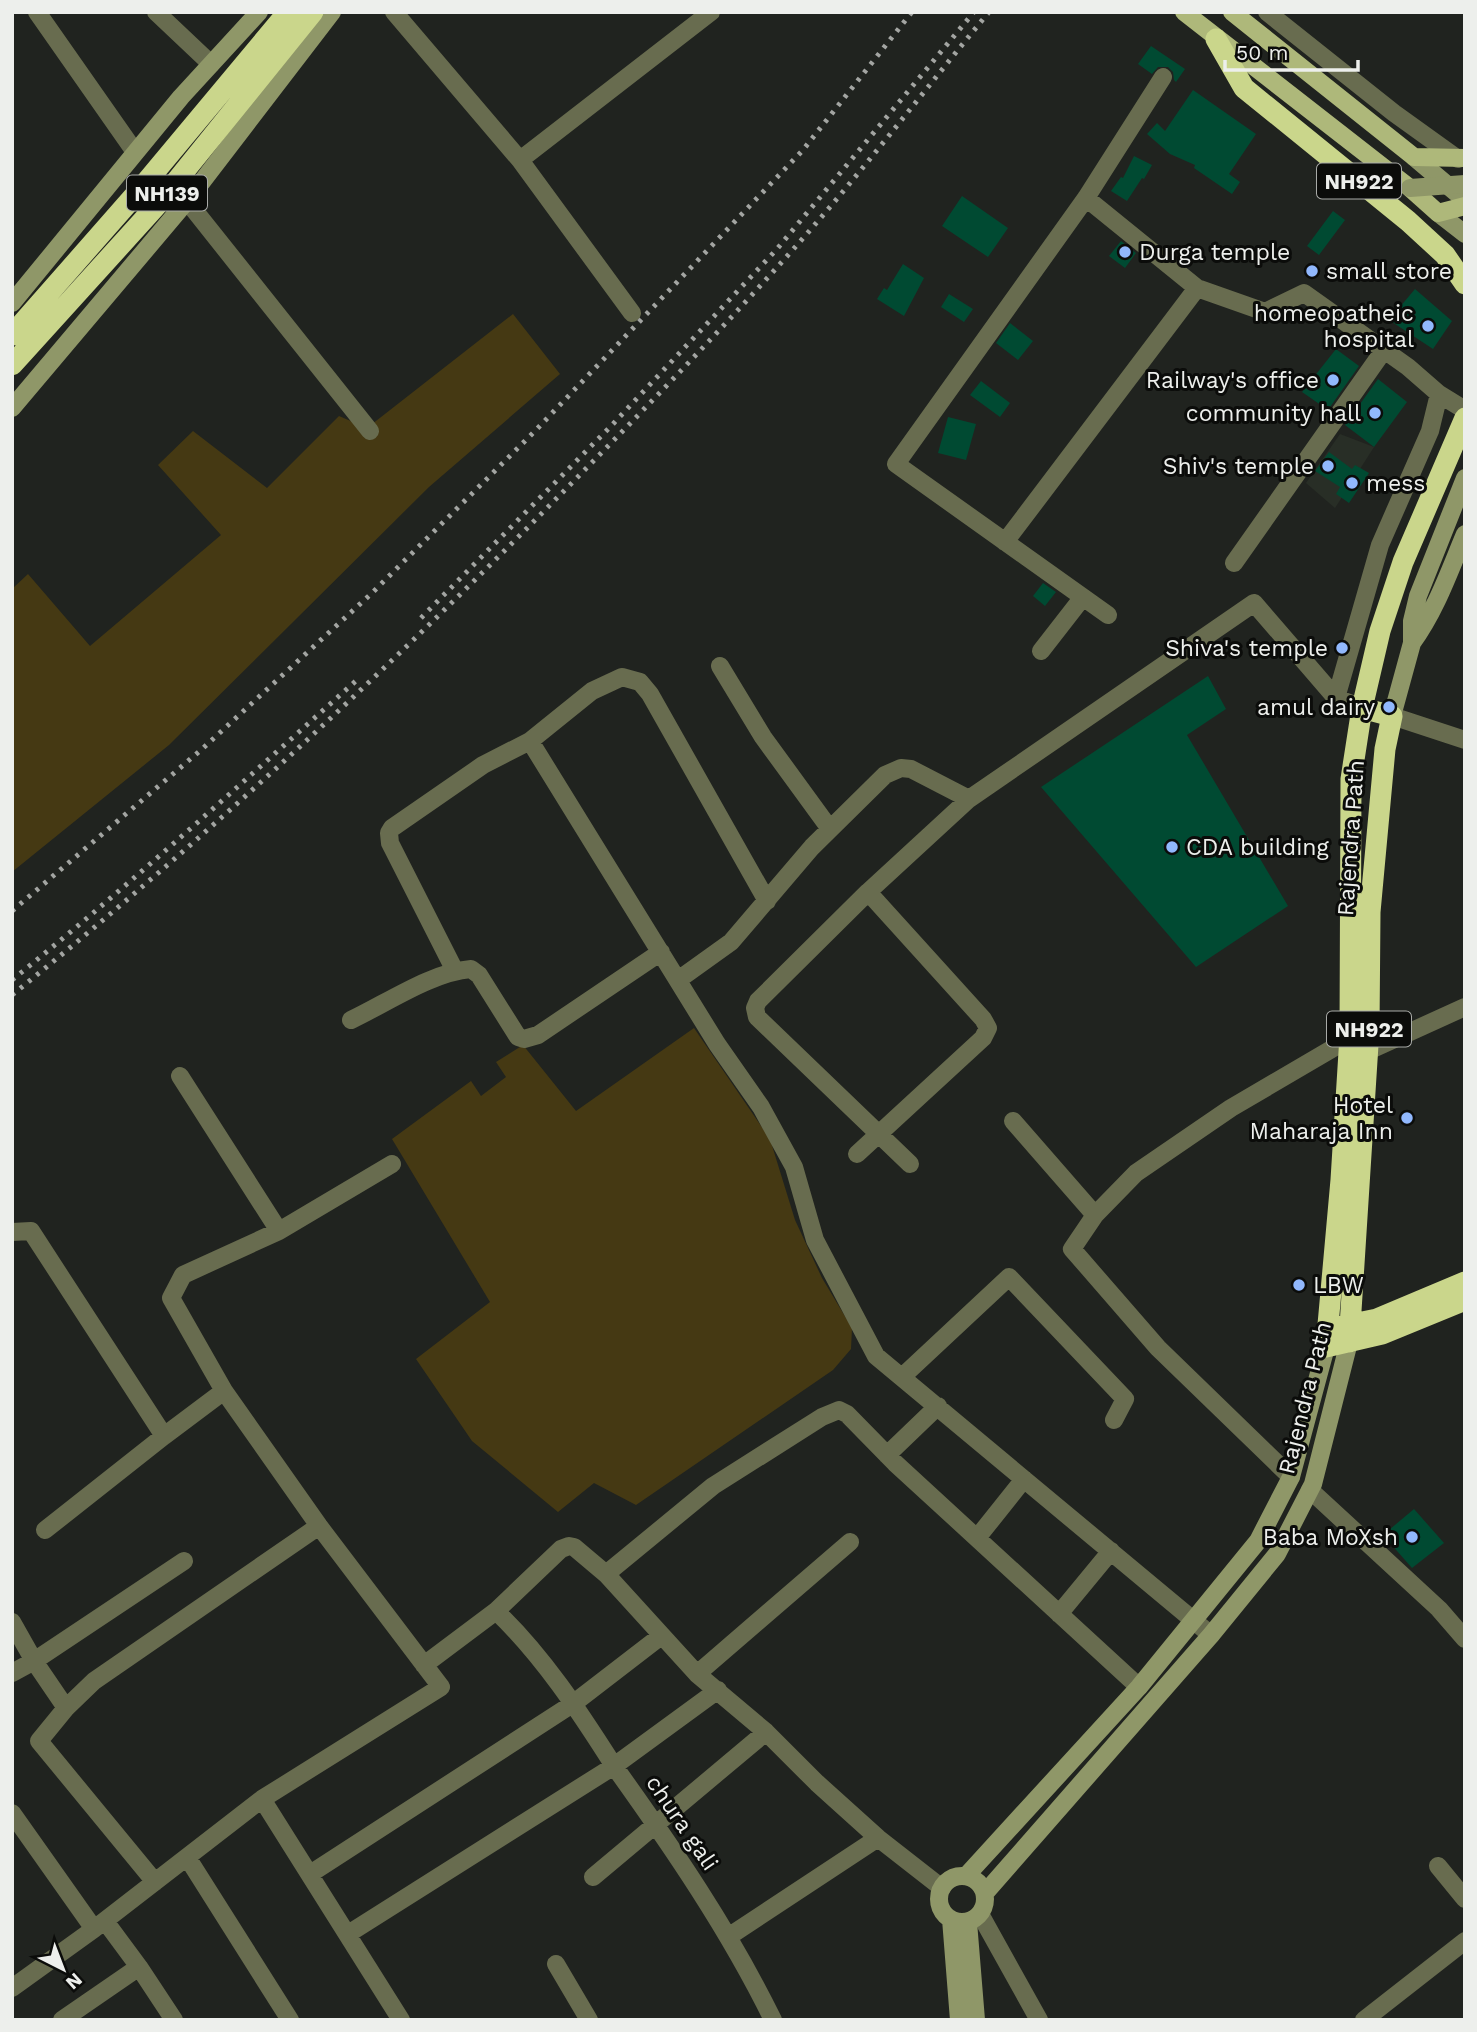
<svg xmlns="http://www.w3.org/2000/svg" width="1477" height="2032" font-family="'Work Sans',sans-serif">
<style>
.built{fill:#282e26}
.green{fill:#453913}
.building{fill:#004a32}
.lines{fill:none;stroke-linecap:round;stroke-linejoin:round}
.street{stroke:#686c4f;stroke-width:18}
.secondary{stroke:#8f9768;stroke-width:18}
.primary{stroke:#aeb87a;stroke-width:18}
.highway{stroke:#cad68b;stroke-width:21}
.rail{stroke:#a3a5a2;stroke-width:5;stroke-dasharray:3.5 7;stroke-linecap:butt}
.secondary-bridge{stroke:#8f9768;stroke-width:18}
.highway-bridge{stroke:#cad68b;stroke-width:21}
.poi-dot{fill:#91b8fd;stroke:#0b0c0a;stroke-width:2.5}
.labels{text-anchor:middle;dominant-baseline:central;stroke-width:6;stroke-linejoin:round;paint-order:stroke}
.shield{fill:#0b0c0a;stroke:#a9aba8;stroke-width:2}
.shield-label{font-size:21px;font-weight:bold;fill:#edefec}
.poi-label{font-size:23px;fill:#edefec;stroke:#0b0c0a;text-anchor:end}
.street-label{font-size:23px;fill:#edefec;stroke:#0b0c0a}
</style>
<rect width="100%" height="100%" fill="#20231f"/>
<path class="built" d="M1340 434 1374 447 1335 508 1306 483Z"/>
<path class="green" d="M513 314 560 374 429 487 169 745 12 872V589L28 574 90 646 221 535 158 465 193 431 267 488 339 416 367 428Z
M694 1028 770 1139 795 1220 822 1278 852 1328 851 1349 833 1370 636 1505 594 1483 558 1512 472 1441 416 1359 490 1302 392 1139 471 1081 481 1096 506 1077 496 1062 523 1045 576 1111Z"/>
<path class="building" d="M1151 46 1185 69 1176 82 1174 80 1173 72 1168 67H1158L1152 74 1138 64Z
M1193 90 1256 134 1229 174 1240 182 1232 194 1194 168 1195 165 1170 154 1147 134 1157 123 1165 131Z
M1134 156 1152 165 1144 179 1142 178 1127 201 1111 191 1121 177 1123 178Z
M962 196 1008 228 988 257 942 226Z
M1333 211 1345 220 1319 255 1307 246Z
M1121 241 1136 253 1125 268 1109 256Z
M903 264 924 278 904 316 877 299 884 288 887 290Z
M1415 289 1452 321 1433 349 1389 320Z
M949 294 973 309 964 322 941 307Z
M1010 323 1033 341 1018 360 996 343Z
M1336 349 1359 366 1328 410 1302 392Z
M1378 379 1407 402 1374 447 1345 425Z
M981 381 1010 403 1000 417 970 395Z
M948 417 976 424 966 460 938 453Z
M1329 452 1352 469 1355 465 1369 473 1349 503 1336 494 1340 487 1315 471Z
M1043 583 1056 592 1045 606 1033 596Z
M1208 676 1226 709 1187 735 1288 906 1196 967 1041 787Z
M1414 1509 1444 1543 1412 1568 1383 1535Z"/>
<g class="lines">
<path class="street" d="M37 12 135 152
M156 12 211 64
M394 12 520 160 632 313
M1267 12 1394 113 1458 159
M520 160 711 12
M187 201 370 431
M1197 288 1265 312 1304 293 1408 367 1439 394 1430 431 1380 545 1336 698
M1439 394 1465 410
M1005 542 1197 288 1086 198
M1234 563 1384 350
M1108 615 896 464 1086 198 1163 77
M1041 651 1083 597
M720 666 763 737 830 829
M1392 716 1465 740
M530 741 717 1044 761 1107 794 1167 815 1240 876 1356 1211 1635
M455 971 390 843 389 833 392 828 483 765 530 741 592 691 622 677 640 682 650 694 767 901
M678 980 731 942 812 847 885 775 901 768 911 769 969 799 1254 603 1336 698 1362 708
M351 1020C387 1003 432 972 471 969L479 975 518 1037 524 1039 538 1035 661 952
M1368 1051 1465 1007
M180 1076 279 1231
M1013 1121 1095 1215
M857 1154 983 1038 988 1028 983 1019 868 892
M910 1164 757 1017 755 1008 758 1001 868 892 969 799
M12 1232 31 1231 164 1436 224 1391
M903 1376 1009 1277 1125 1399 1114 1420
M887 1455 938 1406
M1291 1477 1158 1348 1072 1249 1095 1215 1136 1173 1231 1108 1359 1033
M1310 1490 1439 1609 1465 1639
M45 1530 164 1436
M977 1538 1024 1479
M606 1574 713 1486 822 1417 839 1410 847 1414 895 1463 1139 1687
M1059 1614 1111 1551
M12 1622 34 1661 66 1708
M424 1665 496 1611 561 1549 569 1546 574 1547 606 1574 697 1674 766 1732 817 1783 878 1838 942 1888
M12 1673 34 1661 184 1561
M697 1674 850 1542
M718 1690 614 1766C672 1847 729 1930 773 2020
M262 1799 401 2020
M12 1813 94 1929
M187 1857 290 2020
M1438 1866 1465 1899
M310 1874 574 1703 661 1636
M593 1877 766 1732
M155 1882 39 1741 66 1708 94 1681 319 1526
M980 1914 1039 2020
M105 1921 139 1967
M348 1934 614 1766C579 1711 543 1656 496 1611
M728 1937 878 1838
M556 1964 589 2020
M12 1988 94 1929 262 1799 441 1687 319 1526 224 1391 171 1298 183 1275 279 1231 392 1164
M62 2020 139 1967 174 2020
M1364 2020 1465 1941"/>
<path class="secondary" d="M1414 157 1465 200
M1438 213 1465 234
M12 303 181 97 259 12
M12 408 191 196 332 12
M1412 643C1436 610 1449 572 1465 534
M1392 716 1412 643V621L1418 596 1465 478
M966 1876 1139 1687 1258 1541 1291 1477 1326 1347
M939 1899a23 23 0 1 1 46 0a23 23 0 1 1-46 0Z
M985 1893 1211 1635 1277 1554 1313 1484 1349 1342
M951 1919 959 2020
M968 1922 976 2020"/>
<path class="primary" d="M1184 12 1410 188 1438 213 1465 206
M1232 12 1414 157 1465 158"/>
<path class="highway" d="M1216 39 1244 88 1408 221 1445 255 1465 284
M1465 418 1403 562 1380 631 1362 708 1351 779 1350 1036 1341 1180 1326 1347 1382 1334 1465 1300
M1338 1327 1377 1319 1465 1282
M1349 1342 1369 1029 1370 912 1385 749 1392 716 1362 708"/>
<path class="rail" d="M421 618 612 425 777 249 974 12
M12 911 201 750 372 593 536 430 803 150 912 12
M12 980C131 884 244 781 358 679
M12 995C202 842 382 675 553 502 633 421 713 339 789 254 859 176 922 93 989 12"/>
<path class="secondary-bridge" d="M1410 188 1465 184"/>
<path class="highway-bridge" d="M12 335 142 187 288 12
M12 365 157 205 313 12"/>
</g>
<g class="poi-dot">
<circle cx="1125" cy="252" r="7"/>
<circle cx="1312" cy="271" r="7"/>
<circle cx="1428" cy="326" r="7"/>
<circle cx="1333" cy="380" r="7"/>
<circle cx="1375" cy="413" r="7"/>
<circle cx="1328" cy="466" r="7"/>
<circle cx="1352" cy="483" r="7"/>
<circle cx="1342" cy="648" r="7"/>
<circle cx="1389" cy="707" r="7"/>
<circle cx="1172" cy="847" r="7"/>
<circle cx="1407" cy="1118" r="7"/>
<circle cx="1299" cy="1285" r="7"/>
<circle cx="1412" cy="1537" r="7"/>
</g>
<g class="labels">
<g class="shield">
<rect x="1317" y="163.5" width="84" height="35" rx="5"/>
<rect x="127" y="175.5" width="80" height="35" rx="5"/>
<rect x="1327" y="1011.5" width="84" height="35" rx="5"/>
</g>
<g class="shield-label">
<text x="1359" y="181">NH922</text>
<text x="167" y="193">NH139</text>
<text x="1369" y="1029">NH922</text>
</g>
<g class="poi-label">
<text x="1139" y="252" text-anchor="start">Durga temple</text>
<text x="1326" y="271" text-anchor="start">small store</text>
<text x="1414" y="313">homeopatheic<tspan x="1414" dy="26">hospital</tspan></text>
<text x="1319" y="380">Railway's office</text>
<text x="1361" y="413">community hall</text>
<text x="1314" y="466">Shiv's temple</text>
<text x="1366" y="483" text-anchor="start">mess</text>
<text x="1328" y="648">Shiva's temple</text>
<text x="1375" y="707">amul dairy</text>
<text x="1186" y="847" text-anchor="start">CDA building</text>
<text x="1393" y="1105">Hotel<tspan x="1393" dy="26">Maharaja Inn</tspan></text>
<text x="1313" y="1285" text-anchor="start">LBW</text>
<text x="1398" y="1537">Baba MoXsh</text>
</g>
<g class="street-label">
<text transform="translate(1351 838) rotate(-86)">Rajendra Path</text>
<text transform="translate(1305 1398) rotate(-76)">Rajendra Path</text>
<text transform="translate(682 1823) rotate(56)">chura gali</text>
</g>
</g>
<rect width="1477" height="2032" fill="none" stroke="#edefec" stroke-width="28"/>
<g transform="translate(63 1969) rotate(138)" stroke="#0b0c0a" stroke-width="5" paint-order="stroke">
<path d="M0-5L12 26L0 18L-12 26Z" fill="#edefec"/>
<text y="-10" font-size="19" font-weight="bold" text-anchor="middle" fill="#edefec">N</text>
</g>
<path d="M1225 60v10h133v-10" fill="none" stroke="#edefec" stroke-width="3.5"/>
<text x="1236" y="60" font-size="21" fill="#edefec" stroke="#0b0c0a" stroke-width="5" paint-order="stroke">50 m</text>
</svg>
